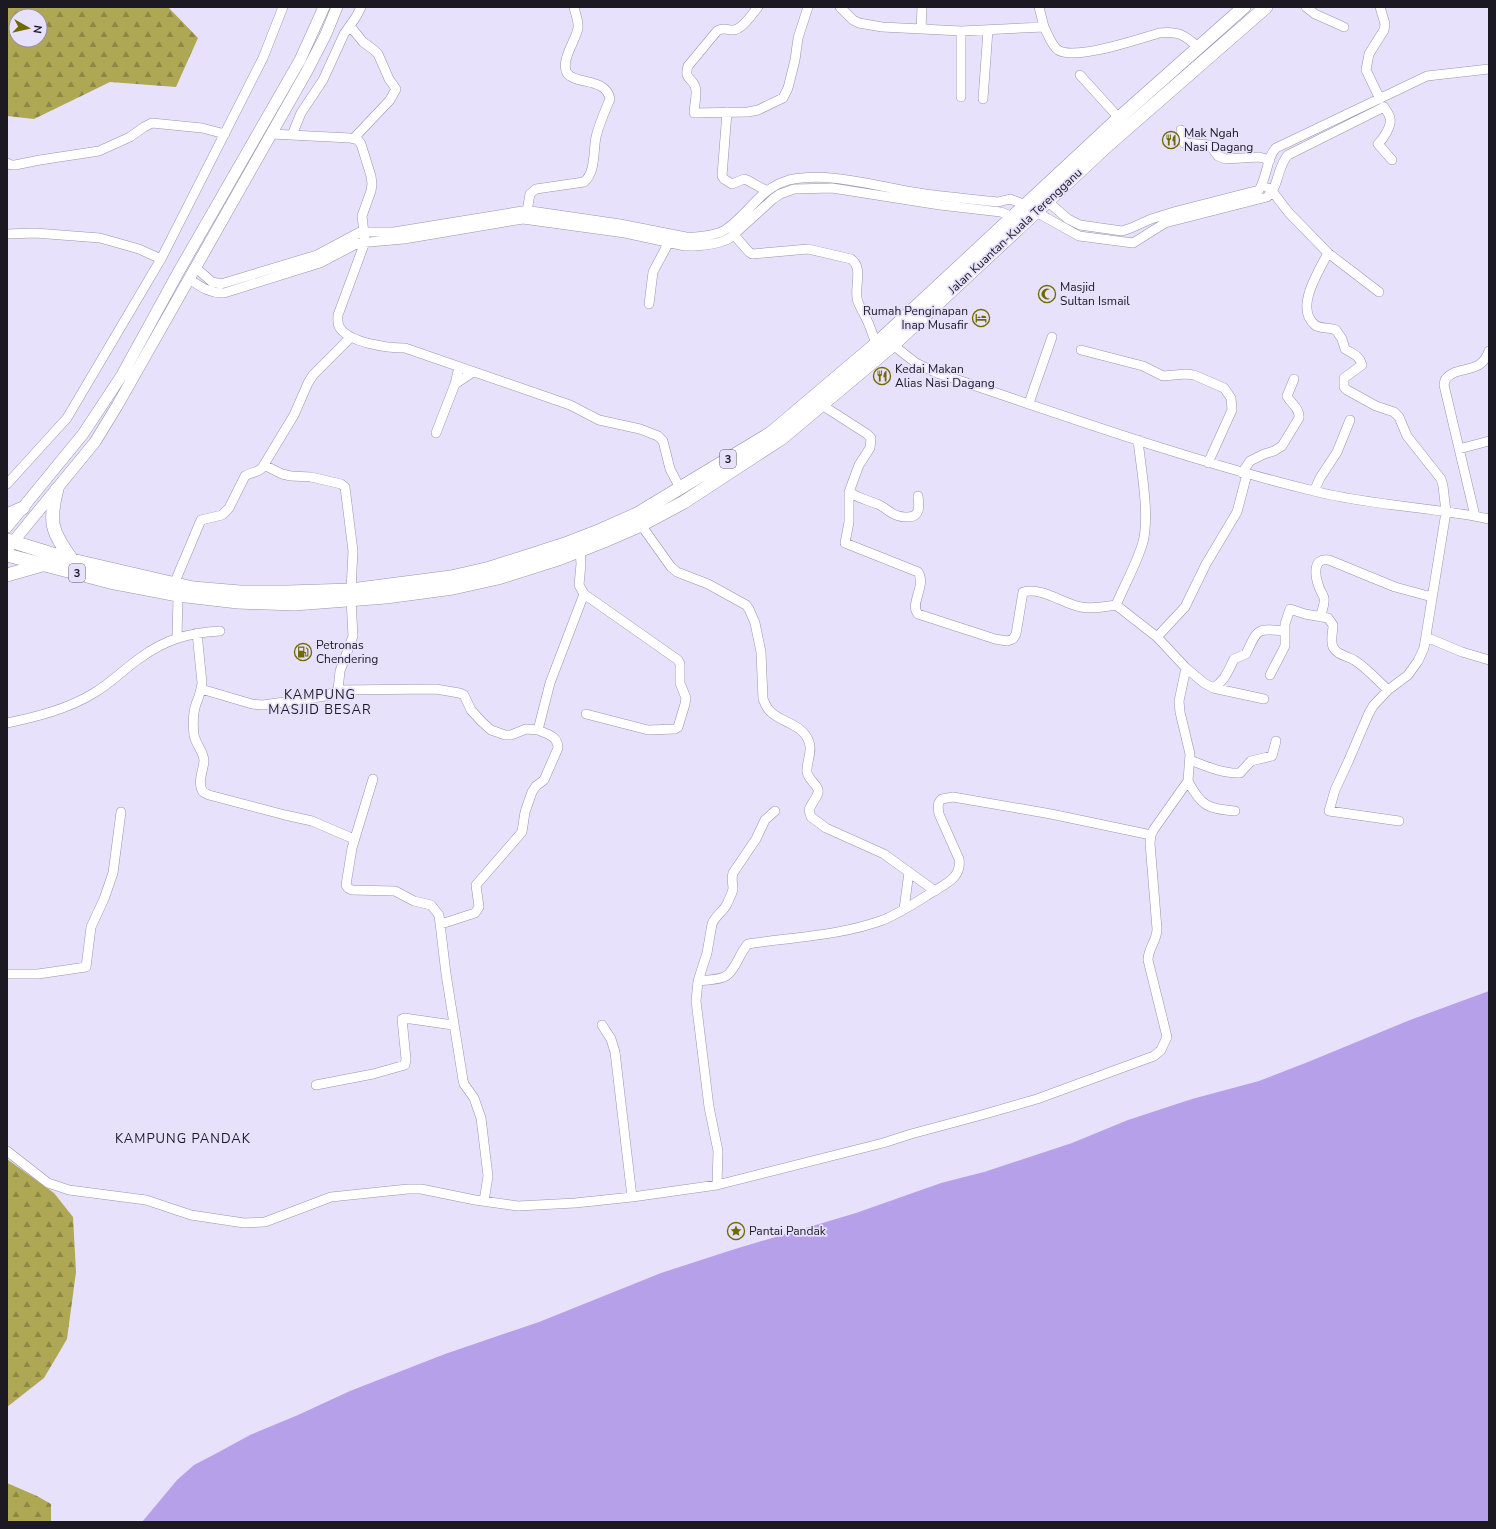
<svg xmlns="http://www.w3.org/2000/svg" width="1496" height="1529" font-family="'Nunito Sans',sans-serif">
<style>
.forest{fill:url(#forest-firs);fill-rule:evenodd}
.water{fill:#b6a0e9}
.lines{fill:none;stroke-linecap:round;stroke-linejoin:round}
.minor-casing{stroke:#9a94ac;stroke-width:10}
.major-casing{stroke:#9a94ac;stroke-width:12}
.highway-casing{stroke:#9a94ac;stroke-width:14}
.minor{stroke:#fff;stroke-width:9}
.major{stroke:#fff;stroke-width:11}
.highway{stroke:#fff;stroke-width:13}
.labels{text-anchor:middle;dominant-baseline:central;stroke-width:3.5;stroke-linejoin:round;paint-order:stroke}
.shield{fill:#e8e1fc;stroke:#595564;stroke-width:1}
.shield-label{font-size:11px;font-weight:bold;fill:#1c1923}
.poi-label{font-size:12px;fill:#1c1923;stroke:#e8e1fc;text-anchor:start}
.street-label{font-size:12px;fill:#1c1923;stroke:#e8e1fc}
.neighbourhood-label{font-size:13px;letter-spacing:1px;fill:#1c1923;stroke:#e8e1fc}
</style>
<defs>
<pattern id="forest-firs" width="22" height="20" patternUnits="userSpaceOnUse"><rect width="22" height="20" fill="#aea855"/><path d="M5 1l3.5 6h-7zM16 11l3.5 6h-7z" fill="#8d8846"/></pattern>
</defs>
<rect width="100%" height="100%" fill="#e8e1fc"/>
<path class="forest" d="M7 7H168L198 38 176 87 110 82 34 119 7 116ZM16 16H40V40H16Z
M7 1159 54 1193 73 1217 76 1272 67 1339 44 1378 7 1407Z
M7 1483 37 1496 51 1504V1522H7Z"/>
<path class="water" d="M1489 991V1522H142L177 1480 194 1465 217 1453 250 1435 298 1415 350 1391 445 1354 539 1322 661 1273 735 1249 856 1213 941 1183 984 1172 1072 1143 1128 1120 1192 1099 1259 1081 1308 1062 1410 1020Z"/>
<g class="lines">
<g class="minor-casing">
<path id="minor" d="M758 7C752 14 742 30 733 30 726 30 723 27 717 31L688 66C684 79 691 77 695 86 698 93 694 106 694 113L748 112 758 110 783 98 788 88 795 60 798 38 808 7
M840 7 853 20 859 23 882 27 961 31 1044 27C1048 34 1051 45 1058 50 1075 61 1139 39 1159 33 1179 31 1185 35 1199 48
M1039 7 1044 27
M1306 7 1315 14 1344 27
M350 26 363 42 374 50 378 54 389 79 396 89 390 100 354 138
M921 29 922 7
M1080 75 1119 118
M961 97V31
M983 99 988 30
M1380 99 1366 70 1369 54 1384 30 1385 24 1380 7
M727 112 722 176 724 179 732 184 744 179 747 180 767 191
M1181 130 1184 143 1210 145 1218 156 1225 159 1259 157 1270 160
M271 134 350 138 358 140 361 144 371 176 372 184 371 191 362 216 365 242 338 315C338 320 337 324 340 328 350 343 388 348 405 348L570 405 599 420 640 429 658 436 663 441 670 469 680 488
M292 135 301 113 323 80 344 34 356 17 361 7
M7 163 11 165H15L40 160 99 151 130 137 144 127 152 123 202 128 225 134
M1268 188 1272 191 1289 213 1328 253 1379 292
M1047 201 1068 219 1080 225 1122 231 1131 228 1151 219 1177 211 1259 190C1267 178 1267 156 1276 148L1427 76 1489 69
M527 211 530 194 536 189 584 182C596 172 593 151 596 137 599 124 605 111 610 99 606 77 575 85 567 73 560 61 576 40 578 28 579 22 575 13 574 7
M1036 212 1079 236 1133 243 1165 223 1267 197C1279 188 1277 166 1288 155L1384 107C1386 110 1389 114 1390 118 1392 126 1383 139 1378 144L1392 160
M7 234 35 233 100 238 139 249 161 259
M734 235 749 252 752 254 808 249 851 259C863 267 855 285 857 298 858 305 863 311 866 318 870 326 873 335 876 344
M1328 253C1319 271 1294 308 1315 325 1320 329 1329 327 1336 330L1342 339 1345 349C1353 354 1359 355 1362 365L1344 378V387L1347 390 1376 406 1394 412 1399 417 1407 436 1441 479 1443 486 1446 512 1424 648 1418 661 1408 675 1388 690 1373 706 1369 713 1348 762 1335 790 1329 811 1399 821
M195 267 212 282 221 284 317 255 360 232H394L522 211H531L620 224 686 237C696 238 717 235 725 230 748 215 761 187 789 180 830 171 878 187 919 193 945 197 971 199 998 202L1010 199 1026 205
M189 279C200 286 210 294 224 293L320 263 358 243 404 239 523 219 625 233 685 246C699 246 718 245 730 238L773 199 780 194 794 189 832 188 940 205 1001 212 1013 217
M649 304 653 272 669 242
M893 345 916 363 937 373C1063 415 1189 461 1318 492 1374 506 1433 507 1489 519
M1081 350 1143 366 1163 376 1186 374 1194 375 1224 388 1231 398 1232 410 1208 463
M455 384 473 372
M1029 403 1052 337
M823 404 828 409 867 434 871 438 870 448 859 465 849 492V522L845 543 918 572C927 585 909 604 918 614L995 639 1007 641 1013 639 1016 634 1023 592C1043 587 1063 604 1081 607 1093 609 1104 607 1116 605
M436 433 455 384 459 367
M1138 440C1141 469 1150 515 1143 542 1137 563 1125 584 1116 605L1157 637 1186 668 1204 683 1213 688 1264 699
M1459 449 1489 441
M264 465 282 474 291 476 311 477 341 484 345 487 353 551 351 590
M1242 473 1250 461 1264 454 1274 451 1282 446 1299 418C1300 408 1291 404 1287 396L1294 379
M7 484 67 418 161 259 263 58 283 7
M1314 491 1320 478 1337 452 1350 420
M849 492C860 499 865 499 877 504 884 506 889 513 896 515 900 517 904 517 908 517 921 517 919 505 918 496
M1475 516 1444 385 1445 380C1457 363 1480 377 1489 351
M641 525 671 567 677 572 708 584 746 605 749 609 755 623 761 652 763 699C765 703 766 707 769 710 778 722 803 723 809 742 813 752 806 762 807 772 808 780 820 786 818 793 816 799 811 804 809 810L811 817 826 828 884 854 935 891
M174 584 201 520 222 515 229 508 245 476C251 472 257 473 262 468L294 415 308 383 313 375 350 338
M584 594 678 660 680 664V683L686 698 685 704 678 727 675 729 648 730 586 714
M1320 617C1322 611 1325 604 1324 598 1323 594 1320 591 1319 587 1315 576 1312 557 1329 560L1395 587 1432 597
M197 633 202 683C201 691 199 697 196 704 193 713 193 726 194 735 196 745 204 752 204 761 203 772 197 782 203 792L209 795 285 815 312 821 354 839
M1157 637 1185 607 1206 564 1237 512 1247 474
M1426 637 1462 652 1489 660
M177 638 178 595
M1270 675 1285 646V624L1290 609 1305 614 1328 618 1333 625C1333 633 1330 640 1333 647 1337 655 1347 656 1354 660 1367 668 1377 680 1388 690
M1213 688C1225 681 1228 671 1234 659L1246 654C1258 628 1257 628 1285 631
M201 689 252 704 263 705 326 696 338 690 436 689 459 693 464 695 471 710 482 722 491 730 505 735H511L526 729 538 730
M338 690 340 671 353 636 351 600
M7 723C36 717 68 709 94 693 111 683 124 669 140 658 166 639 188 633 220 631
M1190 760C1205 766 1224 774 1240 773L1251 761 1272 756 1276 741
M373 779 352 848 346 885 348 888 352 890 395 891 414 901 431 905 439 915 446 974 463 1080 464 1084 474 1098 481 1118 488 1176 484 1201
M1188 781C1201 806 1208 809 1235 811
M904 909 909 872
M441 924 475 913 479 907 476 885 522 832 525 812 532 792 536 786 544 780 558 748C558 736 547 734 538 730L550 683 584 594 579 585 581 564 580 550
M7 974H38L86 967 91 927 104 899 113 873 121 812
M698 981C723 978 727 982 739 958 742 952 744 948 748 944 794 937 839 936 883 920 900 913 915 903 931 893 945 884 962 878 959 859L939 814C938 807 937 803 942 799L953 797 1051 814 1151 835
M602 1025 611 1039 615 1052 632 1197
M316 1085 373 1074 405 1065 406 1059 402 1019 404 1018 453 1025
M7 1151 48 1183 69 1190 146 1200 191 1215 244 1223 265 1222 331 1197 408 1189H421L475 1200 518 1206 575 1203 632 1197 717 1185 883 1143 911 1134 978 1116 1037 1099 1154 1056 1161 1050 1167 1037 1148 960C1148 948 1157 941 1157 929L1150 843 1151 835 1154 829 1188 781 1190 754 1180 712 1179 701 1186 668
M717 1185 718 1151 709 1107 696 1001 698 981 707 953 712 924C715 916 723 912 727 904 729 899 732 894 733 889 733 883 731 879 733 873L756 839 765 820 775 811"/>
</g>
<g class="major-casing">
<path id="major" d="M7 527 83 434 122 375 179 271 300 60 324 7
M8 548 95 442 117 406 307 71 326 34 337 7"/>
</g>
<g class="highway-casing">
<path id="highway" d="M57 489C48 524 52 531 72 560
M7 515 23 508
M7 540 72 560 193 588 240 592H288L351 590 451 577 490 568 565 544 601 530 637 514 771 433 876 344 1119 118 1244 7
M7 555 110 582 178 595 238 602 294 604 386 597 453 588 498 578 561 558 604 541 641 525 684 502 782 438 893 345 1109 144 1266 7
M7 575 42 565"/>
</g>
<use href="#minor" class="minor"/>
<use href="#major" class="major"/>
<use href="#highway" class="highway"/>
</g>
<defs>
<g id="restaurant-ring" transform="scale(0.9)"><circle r="9.5" fill="#e8e1fc" stroke="#706901" stroke-width="1.5"/><path d="M-5-6h1v4h1v-4h1v4h1v-4h1v5L-1.5 .5V6h-2V.5L-5-1ZM5-6V6H3V1.5H1.5Q1.5-4 5-6Z" fill="#706901"/></g>
<g id="mosque-ring" transform="scale(0.9)"><circle r="9.5" fill="#e8e1fc" stroke="#706901" stroke-width="1.5"/><path d="M3.5-4.9A6 6 0 1 0 3.5 4.9A5 5 0 1 1 3.5-4.9Z" fill="#706901"/></g>
<g id="hotel-ring" transform="scale(0.9)"><circle r="9.5" fill="#e8e1fc" stroke="#706901" stroke-width="1.5"/><path d="M-6-4.5h1.5V1H6V5H4.5V3h-9V5H-6ZM-4 0a1.8 1.8 0 1 1 3.6 0ZM.5 0V-2.5h3Q6-2.5 6 0Z" fill="#706901"/></g>
<g id="fuel-ring" transform="scale(0.9)"><circle r="9.5" fill="#e8e1fc" stroke="#706901" stroke-width="1.5"/><path d="M-5.5-6h7V0h2V4h1.3V-2.5L3-4.5l.8-.8L6-3V5H2.5V1h-1V6h-7ZM-4.2-4.7v3.2H.2V-4.7Z" fill="#706901"/></g>
<g id="sight-ring" transform="scale(0.9)"><circle r="9.5" fill="#e8e1fc" stroke="#706901" stroke-width="1.5"/><path d="M0-6L1.8-2.2L6-1.7L2.9 1.2L3.7 5.4L0 3.3L-3.7 5.4L-2.9 1.2L-6-1.7L-1.8-2.2Z" fill="#706901"/></g>
</defs>
<g fill-rule="evenodd">
<use href="#restaurant-ring" x="1171" y="140"/>
<use href="#mosque-ring" x="1047" y="294"/>
<use href="#hotel-ring" x="981" y="318"/>
<use href="#restaurant-ring" x="882" y="376"/>
<use href="#fuel-ring" x="303" y="652"/>
<use href="#sight-ring" x="736" y="1231"/>
</g>
<g class="labels">
<g class="shield">
<rect x="720" y="450" width="16" height="18" rx="3"/>
<rect x="69" y="564" width="16" height="18" rx="3"/>
</g>
<g class="shield-label">
<text x="728" y="459">3</text>
<text x="77" y="573">3</text>
</g>
<g class="poi-label">
<text x="1184" y="133">Mak Ngah<tspan x="1184" dy="14">Nasi Dagang</tspan></text>
<text x="1060" y="287">Masjid<tspan x="1060" dy="14">Sultan Ismail</tspan></text>
<text x="968" y="311" text-anchor="end">Rumah Penginapan<tspan x="968" dy="14">Inap Musafir</tspan></text>
<text x="895" y="369">Kedai Makan<tspan x="895" dy="14">Alias Nasi Dagang</tspan></text>
<text x="316" y="645">Petronas<tspan x="316" dy="14">Chendering</tspan></text>
<text x="749" y="1231">Pantai Pandak</text>
</g>
<g class="street-label">
<text transform="translate(1015 231) rotate(-43)">Jalan Kuantan-Kuala Terengganu</text>
</g>
<g class="neighbourhood-label">
<text x="320" y="695">KAMPUNG<tspan x="320" dy="15">MASJID BESAR</tspan></text>
<text x="183" y="1139">KAMPUNG PANDAK</text>
</g>
</g>
<rect width="1496" height="1529" fill="none" stroke="#1c1923" stroke-width="16"/>
<g transform="translate(28 28) rotate(98)"><circle r="19" fill="#e8e1fc" stroke="#9691a5"/>
<path d="M0-3L7 15L0 10L-7 15Z" fill="#706901"/>
<text y="-6" font-size="11" font-weight="bold" text-anchor="middle" fill="#1c1923">N</text>
</g>
</svg>
